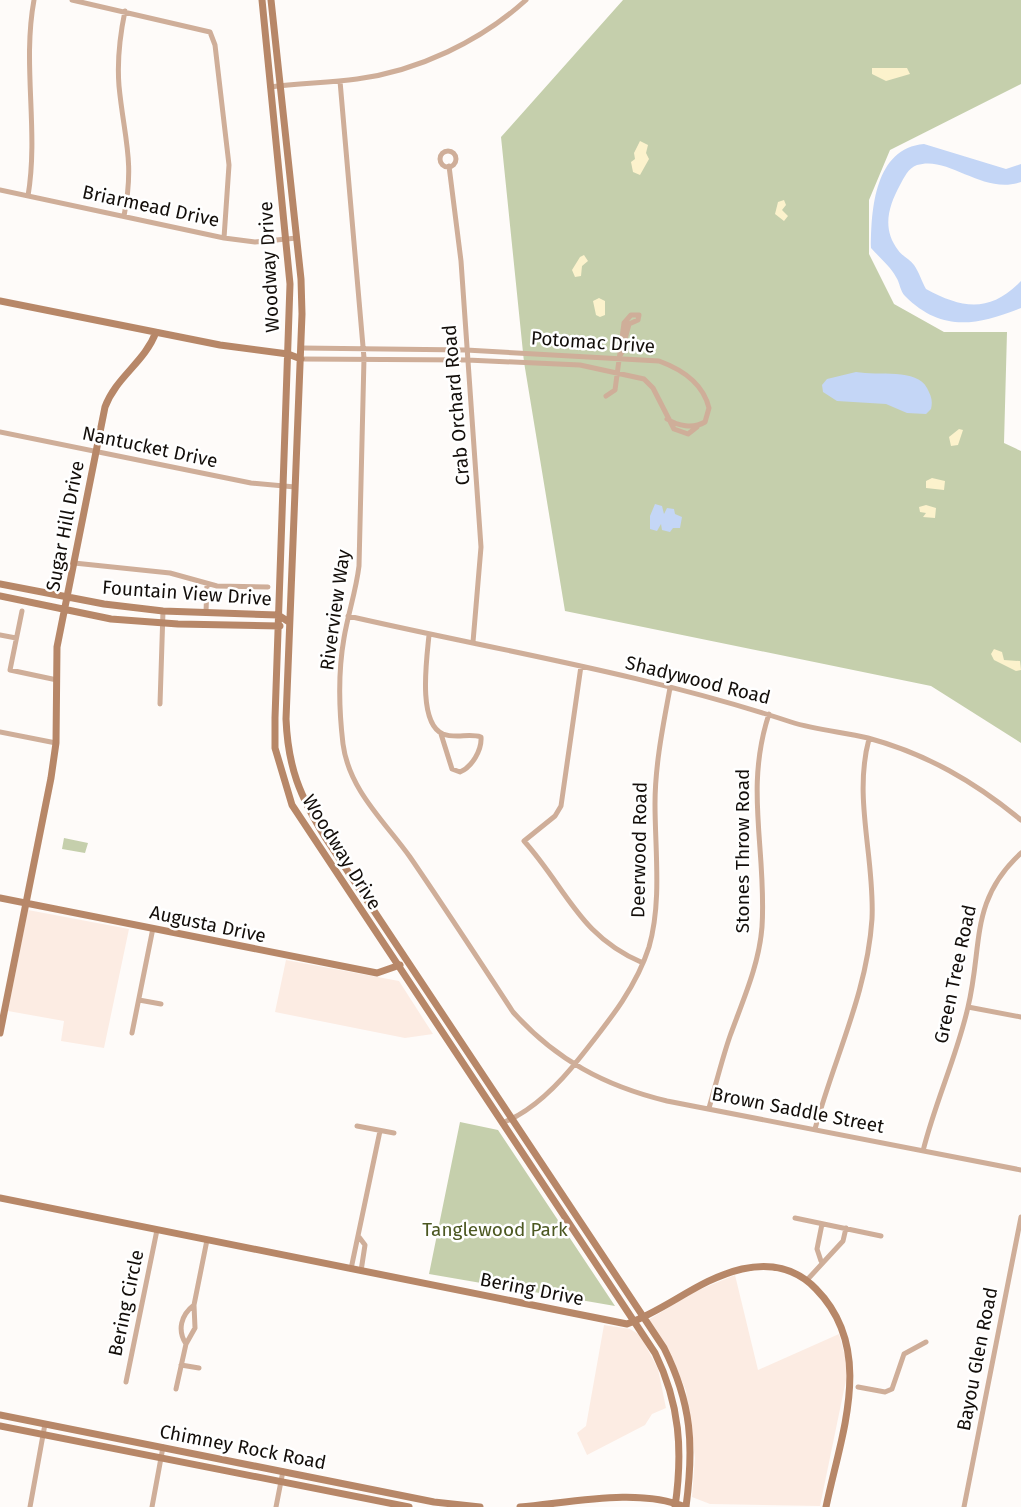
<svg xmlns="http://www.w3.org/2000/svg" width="1021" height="1507" font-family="'Fira Sans',sans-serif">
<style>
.built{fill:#fcece3}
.green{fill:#c5cfac}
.sand{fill:#fcf2cc}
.water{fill:#c4d6f6}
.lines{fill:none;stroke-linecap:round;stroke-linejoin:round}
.street{stroke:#cfae99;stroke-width:5}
.secondary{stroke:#b78768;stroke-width:7}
.labels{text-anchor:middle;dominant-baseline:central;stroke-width:5;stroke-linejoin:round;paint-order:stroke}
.street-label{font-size:19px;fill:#130e0a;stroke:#fff}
.park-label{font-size:19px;fill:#4c5822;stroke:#fff}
</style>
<rect width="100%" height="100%" fill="#fefbf9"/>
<path class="built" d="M28 910 129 929 104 1048 61 1041 64 1021 8 1011Z
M286 960 399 981 433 1034 405 1038 275 1012Z
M735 1275 758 1370 839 1334 846 1360V1380L820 1506 710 1504 692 1497 695 1458 686 1391 673 1359 648 1320 696 1291Z
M604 1325 630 1329 640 1335 658 1369 666 1408 652 1414 645 1425 587 1455 577 1433 586 1426Z"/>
<path class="green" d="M623 0H1021V84L890 150 869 200V254L894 304 944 332H1007L1004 443 1021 451V743L931 686 565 611 524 362 501 137Z
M64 838 88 843 85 853 62 849Z
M460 1122 498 1130 615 1306 429 1274Z"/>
<path class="sand" d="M872 68H907L910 74 886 81 872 74Z
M640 141 648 145 646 153 649 159 640 175 633 172 631 162 635 159 634 153Z
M784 200 786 205 782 210 788 216 784 221 775 214 778 202Z
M584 255 588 261 582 266 581 276 575 277 572 270 580 257Z
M599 298 605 301V315L600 317 596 315 593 301Z
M959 429 963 430 958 445 951 446 949 437Z
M932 478 945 481 944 490 926 488V481Z
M926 505 936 508 935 518 923 517 926 513 920 512 919 507Z
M994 649 1002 652 1004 660 1020 661 1021 670 1016 671 994 660 991 654Z"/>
<path class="water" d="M924 144 1006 169 1021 164V182C982 195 949 155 917 165 908 168 904 178 900 185 888 207 882 229 898 250 902 256 910 259 914 265 919 272 922 282 926 289 963 309 990 313 1021 281V308C977 325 942 333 905 296 900 291 900 283 896 277 890 266 879 257 871 248 871 209 875 148 924 144Z
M856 372C878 376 917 368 927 388 931 396 933 400 931 409L926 414 907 413 886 404 837 401 823 392 822 385 827 379Z
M655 504 662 506 664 514 667 508 674 509 675 514 682 517 680 528H673L670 532 662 530 661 524 657 531 650 529V516Z"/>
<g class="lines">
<path class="street" d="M72 0 210 32 215 45 229 165 224 238
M340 81 364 358 359 566C356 591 348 614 344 638 338 672 339 710 343 744 349 790 385 822 410 857 445 908 479 960 513 1012 556 1060 605 1086 667 1101L1021 1170
M270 87C299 83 328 83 357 79 418 71 481 41 526 0
M440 159a8 8 0 1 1 16 0a8 8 0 1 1-16 0Z
M449 166 461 261 481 547 473 642
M0 190 224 238 255 242 297 238
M28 196C39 130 22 65 34 0
M124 216C135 161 124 138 119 86 117 61 120 35 125 11
M301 348 466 350 659 361C681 369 703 383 709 408L705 422C693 429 678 426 667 419
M621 354 629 324 638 320 639 315
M301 359 467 360 580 365 644 379 653 388 674 429 688 434 697 427
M606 396 615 390 624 323 631 315H639
M0 432 251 483 295 487
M74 563 170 573 217 586 268 587
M22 611 10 670 57 680
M206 612 207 584
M348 616C496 650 646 674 791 722 816 730 843 732 868 738 927 754 975 782 1021 820
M0 635 16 638
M429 635C427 657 417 723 443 734 456 739 469 733 481 737 482 750 472 767 460 772L452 769 441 734
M581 666 561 806 555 816 524 841C567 889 579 936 643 963
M160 704 163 611
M0 732 56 743
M139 1000 161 1004
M968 1007 1021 1017
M132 1033 153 928
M709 1108C716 1084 722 1059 730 1036 743 1000 759 965 762 927 767 852 744 789 769 714
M502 1123C534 1111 561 1082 582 1055 608 1022 636 988 649 947 662 902 655 850 655 804 655 765 663 726 670 688
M357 1126 394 1133
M815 1129C834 1058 867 994 872 919 875 859 853 798 869 739
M923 1151C935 1102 957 1056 968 1007 983 945 969 901 1021 853
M795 1218 881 1236
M359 1237 365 1245 361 1271
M821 1261 817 1249 822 1224
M351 1269 380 1131
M807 1280 843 1241 846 1228
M194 1305 207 1240
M181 1365 199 1368
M126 1382 157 1230
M858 1387 885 1392 892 1389 904 1354 926 1342
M176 1389 186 1344 195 1328 194 1305C181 1315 177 1330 186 1344
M30 1507 45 1424
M152 1507 163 1447
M276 1507 283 1471
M964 1507 1021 1217"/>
<path class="secondary" d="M262 0 290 284 275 718V748L292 805 655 1353C680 1404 683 1451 675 1507
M271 0 301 279 302 314 286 719C288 768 300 796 325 837L664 1348C692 1404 694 1446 686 1507
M0 301 220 345 288 354 301 359
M0 584 104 604 163 611 278 615 289 622
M0 596 111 619 178 624 280 626
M0 898 377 973 400 965
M0 1033 51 778 56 743 57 647 105 407C116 377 145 362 156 332
M0 1198 627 1324C668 1309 699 1279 742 1269 770 1263 796 1268 816 1289 876 1350 841 1434 826 1507
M0 1415 434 1502 480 1507
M0 1426 409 1507
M520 1507C568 1503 639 1487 685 1507"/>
</g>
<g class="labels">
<g class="street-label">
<text transform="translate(151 206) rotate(12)">Briarmead Drive</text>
<text transform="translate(269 267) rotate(-93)">Woodway Drive</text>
<text transform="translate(593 342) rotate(4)">Potomac Drive</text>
<text transform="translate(456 405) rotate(-95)">Crab Orchard Road</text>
<text transform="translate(150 447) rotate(12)">Nantucket Drive</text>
<text transform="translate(65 526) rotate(-79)">Sugar Hill Drive</text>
<text transform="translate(187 593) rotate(4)">Fountain View Drive</text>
<text transform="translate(335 610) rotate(-82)">Riverview Way</text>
<text transform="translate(698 680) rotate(14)">Shadywood Road</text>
<text transform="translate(639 850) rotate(-89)">Deerwood Road</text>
<text transform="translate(742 851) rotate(-90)">Stones Throw Road</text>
<text transform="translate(342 852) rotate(58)">Woodway Drive</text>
<text transform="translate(208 924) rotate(12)">Augusta Drive</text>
<text transform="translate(955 974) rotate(-78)">Green Tree Road</text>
<text transform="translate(798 1110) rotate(11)">Brown Saddle Street</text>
<text transform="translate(532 1289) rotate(11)">Bering Drive</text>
<text transform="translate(126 1303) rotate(-78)">Bering Circle</text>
<text transform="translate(977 1359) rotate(-79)">Bayou Glen Road</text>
<text transform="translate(243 1447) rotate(11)">Chimney Rock Road</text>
</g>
<g class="park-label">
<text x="495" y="1229">Tanglewood Park</text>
</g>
</g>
</svg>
